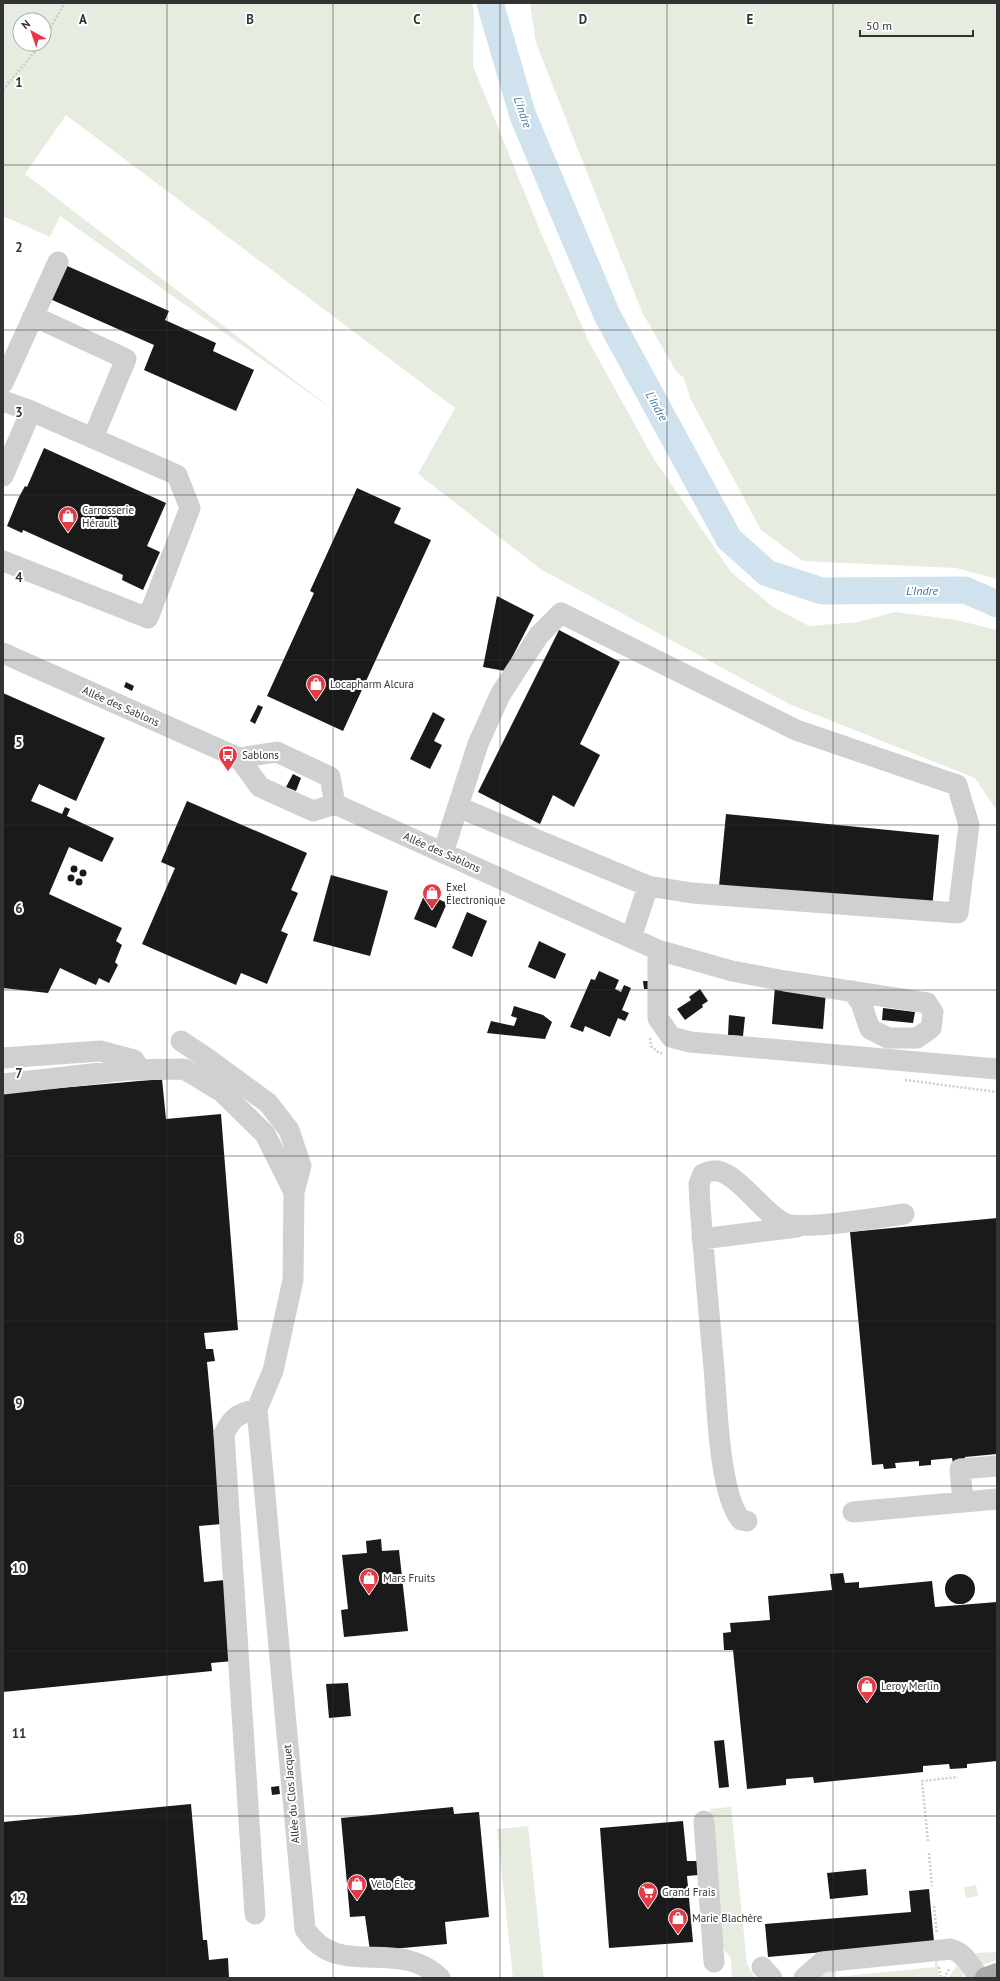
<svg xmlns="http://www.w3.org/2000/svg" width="1000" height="1981" font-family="'PT Sans',sans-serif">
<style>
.green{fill:#e6ecdf;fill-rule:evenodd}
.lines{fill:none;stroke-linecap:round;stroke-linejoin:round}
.river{stroke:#cfe2ee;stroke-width:27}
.building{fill:#1a1a1a}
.path{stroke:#cdcdcd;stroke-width:2.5;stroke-dasharray:2 2;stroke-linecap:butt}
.minor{stroke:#d0d0d0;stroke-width:21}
.major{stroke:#ababab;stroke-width:22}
.grid{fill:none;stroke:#333;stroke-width:1;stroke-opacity:0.55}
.labels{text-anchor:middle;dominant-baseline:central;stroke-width:4;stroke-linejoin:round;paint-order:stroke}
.poi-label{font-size:11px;fill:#333;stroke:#fff;text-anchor:start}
.street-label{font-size:11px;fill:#333;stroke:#fff}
.water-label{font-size:12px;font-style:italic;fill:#3f7597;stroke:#fff}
.grid-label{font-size:13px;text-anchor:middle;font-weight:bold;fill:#333;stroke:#fff;stroke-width:4;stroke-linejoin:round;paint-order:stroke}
</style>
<rect width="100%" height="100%" fill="#fff"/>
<path class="green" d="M3 3H472L474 11 473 66 541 233 588 340 652 456 731 572 773 607 809 626 858 622 895 612 956 620 997 630V811L975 778 789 704 542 570 418 474 455 408 66 115 25 174 336 412 60 216 50 237 3 216ZM20 20H44V44H20Z
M530 3H997V579L956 568 803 561 761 530 690 398 684 378 676 371 642 312 536 43Z
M731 1807 747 1964 755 1978H732L731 1958 725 1951 722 1944 710 1809Z
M528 1826 544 1978H513L497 1829Z
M976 1885 978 1896 966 1898 964 1887Z
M997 1952V1960L981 1965 976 1953Z
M935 1957H937L939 1978H818L822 1973 836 1966V1977L935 1967Z
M957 1965 963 1972V1978H948Z"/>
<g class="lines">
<path class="river" d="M490 3 523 116 607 315 729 539 767 573 822 591 965 590 997 604"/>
</g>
<path class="building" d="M65 265 169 311 165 320 216 343 213 351 254 370 236 411 144 370 154 345 50 299Z
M44 448 166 503 147 546 160 552 143 590 122 580 123 575 23 530 22 533 7 526 19 497 25 486 27 487Z
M357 488 401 508 394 523 431 540 343 731 267 696 314 593 310 591Z
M497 596 534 615 505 671 483 667Z
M559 630 620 662 580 744 600 755 574 807 553 795 540 824 478 792Z
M126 682 134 686 132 691 124 687Z
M3 693 105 738 76 801 39 784 31 801 62 814 65 807 70 809 67 816 114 838 102 862 69 847 49 894 122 928 116 941 122 945 115 962 118 965 109 983 99 978 96 985 60 968 48 993 3 988Z
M258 705 263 707 255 724 250 721Z
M433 712 445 719 434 741 442 745 430 769 410 759Z
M293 774 301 778 296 791 286 787Z
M187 801 307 853 291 890 298 893 281 931 288 934 267 984 241 973 236 985 142 944 175 868 161 862Z
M726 814 939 835 932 909 719 886Z
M70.5 869a3.5 3.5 0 1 1 7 0a3.5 3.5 0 1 1-7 0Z
M79.5 873a3.5 3.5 0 1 1 7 0a3.5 3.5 0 1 1-7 0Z
M67.5 878a3.5 3.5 0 1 1 7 0a3.5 3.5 0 1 1-7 0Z
M331 875 388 891 370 956 313 941Z
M75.5 882a3.5 3.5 0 1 1 7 0a3.5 3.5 0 1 1-7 0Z
M425 893 447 903 436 928 414 919Z
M467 912 487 921 472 957 452 948Z
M539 941 566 954 555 979 528 967Z
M599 971 619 980 615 989 621 992 624 985 631 988 622 1010 629 1013 625 1021 618 1018 610 1037 585 1026 583 1032 570 1027 591 979 595 980Z
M643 981H648L649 989H644Z
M775 986 826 991 823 1029 772 1024Z
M700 989 708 1001 702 1005 703 1007 685 1020 677 1009 691 1000 689 997Z
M514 1006 543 1015 552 1022 545 1039 487 1033 491 1021 514 1026 517 1018 511 1016Z
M883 1008 915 1012 913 1023 882 1020Z
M729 1015 745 1017 743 1036 728 1035Z
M162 1079 166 1119 221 1114 238 1330 204 1333 206 1349H213L215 1361 207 1362 222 1524 199 1526 204 1582 225 1580 233 1661 211 1663 212 1671 3 1692V1093Z
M997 1218V1454L965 1457V1461L953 1463 952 1458 931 1460V1465L919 1466V1461L895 1463 896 1468 884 1469 883 1464 872 1465 850 1232Z
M381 1539 382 1551 399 1550 408 1631 344 1637 341 1610 348 1609 342 1555 367 1553 366 1541Z
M843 1573 845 1583 859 1582V1588L932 1581 935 1607 997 1602V1761L967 1764V1768L950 1769 949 1764 923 1766V1772L814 1783 813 1777 786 1779V1785L747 1789 733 1650H724L723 1633 731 1632 730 1623 770 1620 768 1596 832 1590 830 1574Z
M945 1589a15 15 0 1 1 30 0a15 15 0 1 1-30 0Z
M348 1683 351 1716 329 1718 326 1684Z
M724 1740 729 1787 719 1788 714 1741Z
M279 1786 280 1794 272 1795 271 1787Z
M191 1804 203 1940H207L209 1960 228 1958 229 1978H3V1822Z
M453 1807 454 1814 479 1812 489 1917 445 1922 447 1944 370 1951 365 1916 350 1917 341 1818Z
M683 1821 687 1861H697L698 1875 687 1876 693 1942 609 1948 600 1828Z
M866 1869 868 1895 830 1899 827 1873Z
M929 1889 934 1942 768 1957 765 1924 911 1912 909 1891Z"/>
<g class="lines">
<path class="path" d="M44 38 65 3
M3 90 41 44
M650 1038 651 1046 659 1053H664
M905 1080 997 1092
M928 1841 922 1781 958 1777
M929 1853 932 1886
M934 1906 937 1934
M939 1967 941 1978
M944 1978 950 1968"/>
<path class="minor" d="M33 316 126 359 93 438
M3 383 58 262
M3 401 31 411 3 476
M3 561 148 618 190 508 177 475 31 411
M3 653 239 758 260 787 313 811 335 804 658 950 732 971 785 981 927 1003 933 1012 931 1028 917 1038H888L870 1029 861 1003 852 991
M239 758 277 752 330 777 335 804
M458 807 648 886
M443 853 478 744 500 695 539 635 561 613 796 730 957 785 969 825 958 913 692 893 648 886 631 938
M658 950V1018L671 1037 690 1042 997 1069
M181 1041 208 1059 268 1103 289 1130 301 1166 294 1192
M3 1058 100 1051 134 1060 140 1070
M3 1084 127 1070 184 1069 222 1092 265 1134 294 1192 293 1280 273 1371 257 1409 305 1929C338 1981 398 1936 440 1978
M702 1239 797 1227
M963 1502 960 1469 997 1466
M853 1512 997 1499
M747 1521 741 1520C719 1494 717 1404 714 1368 709 1314 704 1259 700 1204L699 1184 703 1174C706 1173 709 1171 712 1171 734 1167 763 1214 784 1223 801 1231 881 1217 904 1214
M704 1821 714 1962
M255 1914 224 1434C233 1416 238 1414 257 1409
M762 1967 772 1978
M804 1978 822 1962 951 1949C965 1953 971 1966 979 1978"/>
<path class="major" d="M986 1978 997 1974"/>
</g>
<path class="grid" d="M167 3V1978M333 3V1978M500 3V1978M667 3V1978M833 3V1978M3 165H997M3 330H997M3 495H997M3 660H997M3 825H997M3 990H997M3 1156H997M3 1321H997M3 1486H997M3 1651H997M3 1816H997"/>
<defs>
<g id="shop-pin" transform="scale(1)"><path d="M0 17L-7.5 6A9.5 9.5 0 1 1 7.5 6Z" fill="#e63946" stroke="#fff"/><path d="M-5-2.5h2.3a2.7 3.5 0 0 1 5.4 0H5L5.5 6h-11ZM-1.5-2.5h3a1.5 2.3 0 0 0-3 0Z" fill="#fff"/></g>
<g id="bus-pin" transform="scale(1)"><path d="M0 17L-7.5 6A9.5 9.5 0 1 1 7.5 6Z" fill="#e63946" stroke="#fff"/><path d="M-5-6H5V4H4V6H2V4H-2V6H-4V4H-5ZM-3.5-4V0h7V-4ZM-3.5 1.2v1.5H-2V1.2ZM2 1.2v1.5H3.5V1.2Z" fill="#fff"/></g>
<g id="supermarket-pin" transform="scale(1)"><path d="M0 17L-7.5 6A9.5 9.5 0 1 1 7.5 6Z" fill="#e63946" stroke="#fff"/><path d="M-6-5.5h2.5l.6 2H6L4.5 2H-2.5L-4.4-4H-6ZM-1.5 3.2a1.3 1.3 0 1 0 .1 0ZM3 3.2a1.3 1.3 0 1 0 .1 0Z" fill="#fff"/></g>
</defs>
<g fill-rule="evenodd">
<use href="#shop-pin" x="68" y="516"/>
<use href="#shop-pin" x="316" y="684"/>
<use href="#bus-pin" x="228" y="755"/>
<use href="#shop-pin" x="432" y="893"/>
<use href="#shop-pin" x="369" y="1578"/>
<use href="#shop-pin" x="867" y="1686"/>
<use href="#shop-pin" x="357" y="1884"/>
<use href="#supermarket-pin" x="648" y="1892"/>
<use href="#shop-pin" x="678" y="1918"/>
</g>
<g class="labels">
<g class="poi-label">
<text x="82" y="510">Carrosserie<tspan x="82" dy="13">Hérault</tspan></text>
<text x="330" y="684">Locapharm Alcura</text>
<text x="242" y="755">Sablons</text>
<text x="446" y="887">Exel<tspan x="446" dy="13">Électronique</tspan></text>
<text x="383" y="1578">Mars Fruits</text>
<text x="881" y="1686">Leroy Merlin</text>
<text x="371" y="1884">Vélo Élec</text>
<text x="662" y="1892">Grand Frais</text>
<text x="692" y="1918">Marie Blachère</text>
</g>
<g class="street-label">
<text transform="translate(121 706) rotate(24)">Allée des Sablons</text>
<text transform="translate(442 852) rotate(24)">Allée des Sablons</text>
<text transform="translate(291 1794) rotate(-95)">Allée du Clos Jacquet</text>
</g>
<g class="water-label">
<text transform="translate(523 112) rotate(71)">L'Indre</text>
<text transform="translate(657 406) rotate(61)">L'Indre</text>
<text x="922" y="590">L'Indre</text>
</g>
</g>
<g class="grid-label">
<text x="83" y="24">A</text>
<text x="250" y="24">B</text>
<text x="417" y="24">C</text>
<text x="583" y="24">D</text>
<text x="750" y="24">E</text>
<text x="19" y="87">1</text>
<text x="19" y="252">2</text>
<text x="19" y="417">3</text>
<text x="19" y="582">4</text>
<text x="19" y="747">5</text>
<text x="19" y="913">6</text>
<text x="19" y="1078">7</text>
<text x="19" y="1243">8</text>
<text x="19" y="1408">9</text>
<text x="19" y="1573">10</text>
<text x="19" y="1738">11</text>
<text x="19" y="1903">12</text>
</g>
<rect width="1000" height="1981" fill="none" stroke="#333333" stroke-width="8"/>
<g transform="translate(32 32) rotate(320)"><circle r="19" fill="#ffffff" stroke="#adadad"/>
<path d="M0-3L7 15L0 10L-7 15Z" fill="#e63946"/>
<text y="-6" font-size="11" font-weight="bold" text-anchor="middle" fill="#333333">N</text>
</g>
<path d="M860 30v6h113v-6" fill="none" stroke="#333333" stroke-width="2"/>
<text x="866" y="30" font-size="12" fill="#333333" stroke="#ffffff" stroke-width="3" paint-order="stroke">50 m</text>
</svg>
